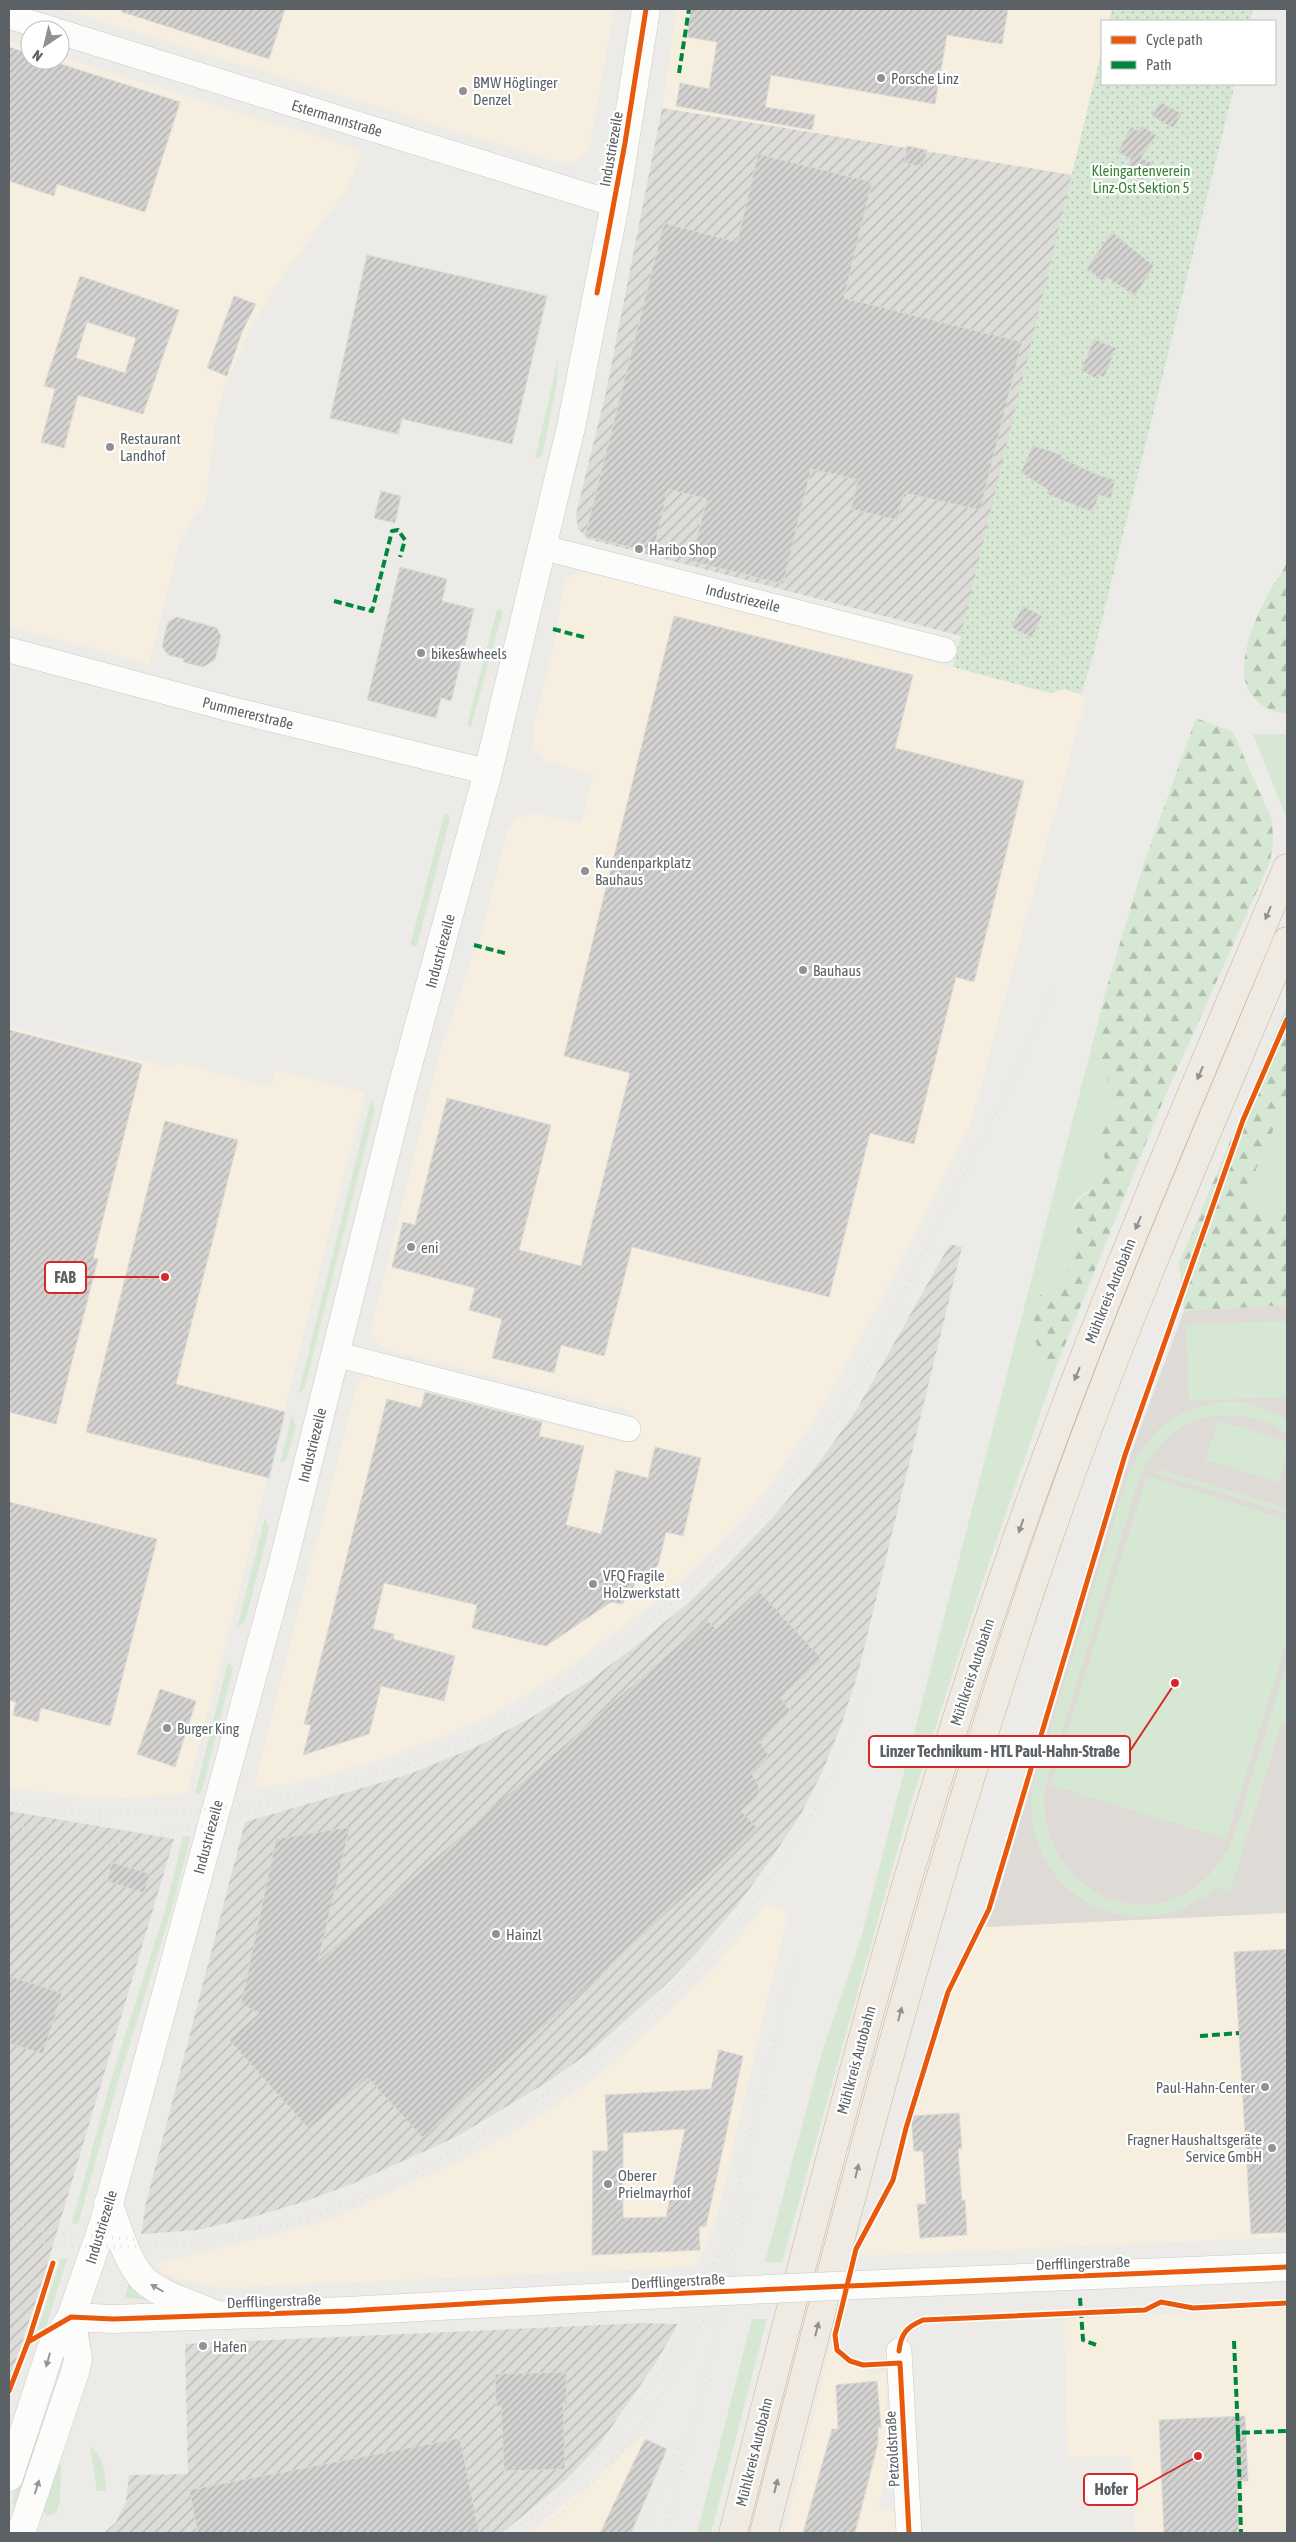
<svg xmlns="http://www.w3.org/2000/svg" width="1296" height="2542" font-family="'Asap Condensed',sans-serif">
<style>
.commercial{fill:#f6efe0}
.industrial{fill:url(#industrial-furrows)}
.education{fill:#dedbd7}
.green{fill:#d6e8d3}
.forest{fill:url(#forest-firs)}
.garden{fill:url(#garden-dots)}
.building{fill:url(#building-hatch);stroke:#dcdad6;fill-rule:evenodd}
.lines{fill:none;stroke-linecap:round;stroke-linejoin:round}
.street-casing{stroke:#c9c9c9;stroke-width:26}
.secondary-casing{stroke:#c9c9c9;stroke-width:29}
.highway-casing{stroke:#c4b294;stroke-width:29}
.street{stroke:#fcfcfb;stroke-width:25}
.secondary{stroke:#fcfcfb;stroke-width:28}
.highway{stroke:#efeae2;stroke-width:28}
.rail{stroke:#e3e2e2;stroke-width:4;stroke-dasharray:1 6;stroke-linecap:butt}
.secondary-bridge-casing{stroke:#c9c9c9;stroke-width:29;stroke-linecap:butt}
.secondary-bridge{stroke:#fcfcfb;stroke-width:28}
.quiet{stroke:#00873e;stroke-width:4;stroke-dasharray:8 4;stroke-linecap:butt}
.cycleway-casing{stroke:#fff;stroke-width:8}
.cycleway{stroke:#e8590c;stroke-width:5}
.oneway{fill:#8f9191}
.oneway2{fill:#94979a}
.poi-dot{fill:#8f9192;stroke:#fff;stroke-width:2}
.labels{text-anchor:middle;dominant-baseline:central;stroke-width:4.5;stroke-linejoin:round;paint-order:stroke}
.poi-label{font-size:15px;fill:#5c6165;stroke:#fff;text-anchor:start}
.street-label{font-size:15px;fill:#5c6165;stroke:#fff}
.park-label{font-size:15px;fill:#388236;stroke:#fff}
.leader{fill:none;stroke:#d62828;stroke-width:2}
.callout-dot{fill:#d62828;stroke:#fff;stroke-width:2}
.callout{fill:#fff;stroke:#d62828;stroke-width:2}
.callout-label{font-size:16px;text-anchor:middle;font-weight:bold;fill:#5c6165}
</style>
<defs>
<pattern id="industrial-furrows" width="10" height="10" patternUnits="userSpaceOnUse" patternTransform="scale(1.25)"><rect width="10" height="10" fill="#dedcd8"/><path d="M-1 1l2-2M0 10L10 0M9 11l2-2" fill="none" stroke="#b7b6b3"/></pattern>
<pattern id="forest-firs" width="22" height="20" patternUnits="userSpaceOnUse" patternTransform="scale(1.25)"><rect width="22" height="20" fill="#d6e8d3"/><path d="M5 1l3.5 6h-7zM16 11l3.5 6h-7z" fill="#b1bfaf"/></pattern>
<pattern id="garden-dots" width="8" height="8" patternUnits="userSpaceOnUse" patternTransform="scale(1.25)"><rect width="8" height="8" fill="#d6e8d3"/><path d="M2 2h.1M6 6h.1" fill="none" stroke="#b1bfaf" stroke-width="1.8" stroke-linecap="round"/></pattern>
<pattern id="building-hatch" width="6" height="6" patternUnits="userSpaceOnUse" patternTransform="scale(1.25)"><rect width="6" height="6" fill="#d4d3d1"/><path d="M-1 1l2-2M0 6l6-6M5 7l2-2" fill="none" stroke="#afafad"/></pattern>
</defs>
<rect width="100%" height="100%" fill="#edebe7"/>
<path class="commercial" d="M62 9H614L590 146 585 154 575 161 559 163Z
M677 9H1112L1109 21H1102V49L1072 175 662 108Z
M9 41 30 48V60H60V57L363 151 347 189 286 271 253 322 229 377 221 397 214 428 206 502 189 524 179 545 149 664 9 626Z
M578 573H593L1050 693 1064 689 1086 698 970 1126 882 1298 818 1415 762 1497 721 1543 681 1581 567 1669 513 1702 485 1718 441 1737 387 1757 332 1774 287 1784 254 1786 355 1392 360 1380 365 1377 375 1378 624 1443 634 1412 388 1350 377 1344 371 1331 441 1048 482 930 507 832 516 819 531 813 581 823 593 776 544 760 536 751 533 742V730L552 656 565 578Z
M9 1027 174 1068 176 1062 271 1087 275 1070 365 1093 187 1794 104 1799 9 1788Z
M767 1903 788 1912 715 2224 696 2267 223 2288 179 2279 164 2273 154 2264 268 2237 332 2219 459 2162 511 2134 557 2105 602 2072 651 2029 720 1961Z
M1287 1913V2237L860 2256 866 2239 897 2181 910 2130 952 1993 963 1967 986 1927Z
M1287 2308V2533H1135L1131 2456 1068 2457 1064 2319Z
M831 2344 835 2354 841 2361 867 2370V2375L886 2373 888 2455 879 2507 898 2513 899 2533H785Z
M642 2436 666 2450 620 2533H528L580 2492Z"/>
<path class="industrial" d="M662 108 1072 175 961 636 588 539 578 529 576 514 606 392Z
M950 1244 962 1247 858 1673 841 1726 822 1772 801 1814 769 1862 736 1907 698 1951 664 1986 590 2052 546 2083 456 2137 352 2184 303 2202 253 2217 197 2230 141 2234 146 2203 245 1822 410 1774 478 1746 534 1716 589 1681 633 1648 687 1604 727 1565 775 1515 821 1460 857 1409Z
M9 1811 174 1839 43 2279 9 2382Z
M644 2323 678 2324 655 2364 599 2445 566 2480 502 2533H104L116 2522 126 2502 129 2475 188 2474 185 2344Z"/>
<path class="education" d="M1287 1305V1913L986 1927 994 1909 1130 1456 1184 1311Z"/>
<path class="green" d="M558 360 557 383 542 456 535 458Z
M497 609 503 611 471 727 467 725Z
M1253 734H1287V820Z
M449 814 450 818 417 946H410L444 815Z
M1097 1026 1099 1063 1117 1084V1095L1105 1119 1101 1144 1106 1161 1104 1176 1096 1187 1085 1192 1075 1202 1070 1215 1080 1240 1079 1251 1064 1278 1040 1295 1042 1357 1056 1367 979 1592 909 1809 782 2262H765L822 2052 861 1938Z
M1287 1098V1212C1270 1214 1259 1211 1245 1203L1252 1179Z
M371 1100 375 1109 305 1387 298 1395Z
M1287 1321V1397L1189 1401 1186 1325Z
M1230 1401 1249 1403 1287 1419V1434C1256 1410 1207 1409 1174 1432 1158 1443 1148 1460 1139 1478L1045 1788C1034 1883 1144 1946 1211 1873 1236 1846 1243 1807 1253 1773 1265 1736 1276 1698 1287 1661V1723L1282 1722 1230 1892 1218 1888 1219 1885C1138 1958 1016 1894 1033 1785L1129 1473C1150 1427 1179 1407 1230 1401Z
M292 1415 296 1427 286 1461 280 1463Z
M1218 1420 1287 1442V1455L1279 1482 1206 1460Z
M1159 1469 1287 1508V1513L1158 1474Z
M1147 1476 1287 1520V1640L1226 1839 1051 1785Z
M265 1518 269 1529 245 1622 237 1628Z
M228 1662 233 1669 201 1794H195Z
M191 1836 171 1912 117 2085 78 2224 72 2223 110 2083 165 1910 183 1837Z
M61 2258 67 2259 45 2330 41 2333 38 2329Z
M130 2277 150 2297 149 2300 125 2298Z
M752 2319H767L711 2533H697Z
M39 2434 41 2435 17 2510 12 2502 30 2445Z
M90 2447C104 2456 106 2476 106 2491H97Z
M57 2463 61 2466 60 2500 56 2513 47 2516 42 2507Z"/>
<path class="forest" d="M1287 561V713C1274 713 1263 708 1254 698 1229 671 1257 614 1272 587 1277 578 1285 570 1287 561Z
M1196 718 1233 732 1272 820 1273 842 1270 862 1160 1108 1056 1367 1042 1357 1034 1338V1303L1040 1295 1064 1278 1079 1251 1080 1240 1070 1215C1079 1191 1097 1192 1104 1175 1110 1159 1097 1146 1100 1130 1104 1113 1118 1103 1117 1084L1109 1082 1099 1063 1097 1026 1106 990 1144 863Z
M1287 1006V1098L1252 1179 1245 1202C1258 1212 1271 1214 1287 1212V1305L1184 1311 1179 1263Z"/>
<path class="garden" d="M1112 9H1253L1250 21H1109Z
M1102 49V84H1235L1092 660 1081 694 1064 689 1050 693 953 667Z"/>
<path class="building" d="M122 9H285L269 59 122 12Z
M691 9H1008L1002 44 947 35 935 104 771 75 765 107 815 115 812 130 676 106 680 83 709 89 717 42 687 37Z
M9 47 30 54V60H48L180 102 145 212 57 184 54 196 9 181Z
M1161 102 1182 114 1173 128 1152 116Z
M1142 126 1156 135 1141 158 1152 163 1143 181 1125 171 1131 159 1118 152 1131 127 1138 131Z
M907 146 927 150 923 167 904 163Z
M758 154 872 182 844 298 1022 342 980 510 904 493 897 520 851 509 858 480 811 469 783 584 691 561 707 499 668 489 653 553 585 536 664 223 737 242Z
M1112 232 1154 266 1135 296 1107 277 1104 282 1086 269Z
M367 255 547 296 512 444 402 419 398 434 330 418Z
M80 276 179 310 143 414 78 395 64 448 41 442 55 389 44 386ZM87 322 136 338 125 373 76 358Z
M234 296 256 304 242 332 227 376 207 368Z
M1094 339 1116 348 1104 377 1097 375 1095 378 1081 370Z
M1033 445 1062 455 1061 458 1098 475 1115 480 1111 498 1099 495 1093 512 1046 494 1048 490 1021 472Z
M381 491 401 496 395 523 374 518Z
M400 567 447 579 442 601 474 609 451 701 441 698 436 718 367 700Z
M1023 606 1042 616 1032 638 1011 627Z
M674 616 913 675 895 748 1024 781 974 982 956 977 914 1144 870 1133 829 1297 632 1247 604 1356 561 1345 554 1373 492 1358 502 1319 469 1310 475 1288 392 1267 403 1222 415 1225 447 1098 551 1125 519 1250 581 1266 630 1073 564 1056Z
M177 617 217 628 221 636 215 660 203 667 183 662 184 659 168 655 162 646 168 622Z
M9 1030 142 1064 93 1258 98 1259 56 1424 9 1412Z
M165 1121 238 1140 176 1384 285 1412 269 1478 86 1432Z
M425 1392 542 1422 539 1436 584 1446 566 1525 601 1534 616 1470 648 1478 655 1447 701 1458 683 1536 666 1532 658 1565 643 1579 636 1577 633 1590 622 1604 611 1602 546 1646 472 1628 477 1605 384 1583 373 1629 394 1634 393 1639 455 1656 444 1701 381 1686 369 1734 303 1755 311 1725 304 1724 387 1399 421 1408Z
M9 1502 157 1539 110 1726 41 1708 38 1722 13 1715 16 1702 9 1700Z
M758 1590 822 1659 780 1698 791 1711 759 1740 768 1754 765 1762 752 1775 758 1784 759 1792 756 1798 741 1811 758 1829 423 2138 368 2078 309 2129 229 2040 259 2013 241 2004 276 1839 350 1827 318 1961 707 1620 716 1629Z
M160 1689 196 1701 175 1767 137 1754Z
M112 1862 150 1874 144 1893 107 1881Z
M1287 1949V2232L1251 2234 1234 1952Z
M9 1976 62 1993 43 2054 9 2043Z
M719 2050 743 2056 706 2226 699 2227 700 2250 592 2255 593 2151H608L605 2095 711 2089ZM685 2129 666 2217 623 2218V2133Z
M959 2113 962 2149H958L962 2201 965 2200 967 2235 920 2238 917 2204H926L923 2151H914L911 2116Z
M566 2372 567 2404H563L565 2469 504 2471 501 2406H496L495 2374Z
M877 2381 881 2428 878 2427V2443L855 2533H803L832 2429H838L836 2385Z
M1245 2416 1248 2481H1237L1239 2533H1164L1159 2420Z
M460 2438 479 2533H198L189 2490Z
M645 2439 667 2449 631 2533H600Z"/>
<g class="lines">
<g class="street-casing">
<path id="street" d="M9 16 54 30
M60 32 615 204
M541 547 944 650
M9 650 230 709 488 772
M335 1354 628 1429
M899 2351 909 2533"/>
</g>
<g class="secondary-casing">
<path id="secondary" d="M108 2203C118 2227 125 2258 142 2278 159 2295 190 2303 212 2313
M856 2285 1287 2267
M71 2317 113 2319 347 2311 684 2293
M9 2477 51 2349 71 2317 104 2222 281 1571 401 1091 488 772 571 427 615 204 646 9
M21 2533 76 2369 78 2358 71 2317"/>
</g>
<g class="highway-casing">
<path id="highway" d="M733 2533C816 2211 896 1888 1005 1573 1087 1333 1189 1101 1287 868
M764 2533C851 2195 937 1858 1052 1528 1121 1329 1206 1136 1287 941"/>
</g>
<use href="#street" class="street"/>
<use href="#secondary" class="secondary"/>
<use href="#highway" class="highway"/>
<path class="rail" d="M9 1802C184 1832 372 1797 527 1709 575 1681 620 1647 662 1611 710 1571 757 1527 794 1478 855 1398 897 1308 941 1220 979 1144 1020 1070 1052 991
M9 1830 108 1818
M9 1862 75 1853 212 1823 272 1806
M9 2221 53 2233 145 2240
M9 2240C118 2255 230 2246 334 2209 392 2188 445 2158 498 2125 642 2035 777 1909 844 1749 854 1725 861 1699 868 1674
M509 2533C610 2461 684 2354 724 2238 736 2206 742 2171 750 2138 765 2078 780 2018 796 1959
M535 2533C650 2448 710 2323 753 2191
M642 2533 684 2436
M665 2533 734 2265"/>
<g class="secondary-bridge-casing">
<path id="secondary-bridge" d="M684 2293 856 2285"/>
</g>
<use href="#secondary-bridge" class="secondary-bridge"/>
<path class="quiet" d="M679 73 689 9
M334 601 372 611 392 531 398 530 405 540 400 557
M553 629 587 638
M474 945 508 954
M1200 2036 1239 2033
M1205 2143 1245 2141
M1080 2298 1083 2340 1099 2346
M1234 2341 1238 2433 1287 2431
M1238 2433 1241 2533"/>
<g class="cycleway-casing">
<path id="cycleway" d="M597 293 625 143 646 9
M28 2342 71 2317 113 2319 347 2311 550 2299 1287 2267
M899 2351C901 2333 907 2327 923 2320L1145 2310 1161 2302 1193 2308 1287 2303
M9 2391 28 2342 53 2263
M909 2533 900 2363 863 2365 850 2361 837 2350 835 2335 856 2249 893 2180 906 2128 948 1992 989 1909 1125 1455 1243 1120 1287 1019"/>
</g>
<use href="#cycleway" class="cycleway"/>
</g>
<defs><path id="oneway-solid" d="M-6-.8H1V-3.2L6.5 0L1 3.2V.8H-6Z" transform="scale(1.25)"/></defs>
<g class="oneway">
<use href="#oneway-solid" transform="translate(1268 913) rotate(113)"/>
<use href="#oneway-solid" transform="translate(1200 1073) rotate(113)"/>
<use href="#oneway-solid" transform="translate(1138 1223) rotate(113)"/>
<use href="#oneway-solid" transform="translate(1077 1374) rotate(112)"/>
<use href="#oneway-solid" transform="translate(1021 1526) rotate(109)"/>
<use href="#oneway-solid" transform="translate(900 2014) rotate(-75)"/>
<use href="#oneway-solid" transform="translate(857 2171) rotate(-76)"/>
<use href="#oneway-solid" transform="translate(817 2329) rotate(-76)"/>
<use href="#oneway-solid" transform="translate(776 2486) rotate(-76)"/>
</g>
<g class="oneway2">
<use href="#oneway-solid" transform="translate(157 2288) rotate(-150)"/>
<use href="#oneway-solid" transform="translate(48 2360) rotate(106)"/>
<use href="#oneway-solid" transform="translate(37 2487) rotate(-72)"/>
</g>
<g class="poi-dot">
<circle cx="881" cy="78" r="5"/>
<circle cx="463" cy="91" r="5"/>
<circle cx="110" cy="447" r="5"/>
<circle cx="639" cy="549" r="5"/>
<circle cx="421" cy="653" r="5"/>
<circle cx="585" cy="871" r="5"/>
<circle cx="803" cy="970" r="5"/>
<circle cx="411" cy="1247" r="5"/>
<circle cx="593" cy="1584" r="5"/>
<circle cx="167" cy="1728" r="5"/>
<circle cx="496" cy="1934" r="5"/>
<circle cx="1265" cy="2087" r="5"/>
<circle cx="1272" cy="2148" r="5"/>
<circle cx="608" cy="2184" r="5"/>
<circle cx="203" cy="2346" r="5"/>
</g>
<g class="labels">
<g class="poi-label">
<text x="891" y="78">Porsche Linz</text>
<text x="473" y="82">BMW Höglinger<tspan x="473" dy="17">Denzel</tspan></text>
<text x="120" y="438">Restaurant<tspan x="120" dy="17">Landhof</tspan></text>
<text x="649" y="549">Haribo Shop</text>
<text x="431" y="653">bikes&amp;wheels</text>
<text x="595" y="862">Kundenparkplatz<tspan x="595" dy="17">Bauhaus</tspan></text>
<text x="813" y="970">Bauhaus</text>
<text x="421" y="1247">eni</text>
<text x="603" y="1575">VFQ Fragile<tspan x="603" dy="17">Holzwerkstatt</tspan></text>
<text x="177" y="1728">Burger King</text>
<text x="506" y="1934">Hainzl</text>
<text x="1255" y="2087" text-anchor="end">Paul-Hahn-Center</text>
<text x="1262" y="2139" text-anchor="end">Fragner Haushaltsgeräte<tspan x="1262" dy="17">Service GmbH</tspan></text>
<text x="618" y="2175">Oberer<tspan x="618" dy="17">Prielmayrhof</tspan></text>
<text x="213" y="2346">Hafen</text>
</g>
<g class="street-label">
<text transform="translate(337 118) rotate(17)">Estermannstraße</text>
<text transform="translate(611 149) rotate(-80)">Industriezeile</text>
<text transform="translate(743 598) rotate(14)">Industriezeile</text>
<text transform="translate(248 713) rotate(14)">Pummererstraße</text>
<text transform="translate(440 951) rotate(-75)">Industriezeile</text>
<text transform="translate(1110 1291) rotate(-68)">Mühlkreis Autobahn</text>
<text transform="translate(312 1445) rotate(-76)">Industriezeile</text>
<text transform="translate(972 1672) rotate(-72)">Mühlkreis Autobahn</text>
<text transform="translate(208 1837) rotate(-75)">Industriezeile</text>
<text transform="translate(856 2060) rotate(-75)">Mühlkreis Autobahn</text>
<text transform="translate(101 2227) rotate(-73)">Industriezeile</text>
<text transform="translate(1083 2263) rotate(-2)">Derfflingerstraße</text>
<text transform="translate(678 2281) rotate(-3)">Derfflingerstraße</text>
<text transform="translate(274 2301) rotate(-2)">Derfflingerstraße</text>
<text transform="translate(892 2449) rotate(-93)">Petzoldstraße</text>
<text transform="translate(754 2452) rotate(-76)">Mühlkreis Autobahn</text>
</g>
<g class="park-label">
<text x="1141" y="170">Kleingartenverein<tspan x="1141" dy="17">Linz-Ost Sektion 5</tspan></text>
</g>
</g>
<path class="leader" d="M165 1277L86 1277M1175 1683L1130 1751M1198 2456L1137 2490"/>
<g class="callout-dot">
<circle cx="165" cy="1277" r="5"/>
<circle cx="1175" cy="1683" r="5"/>
<circle cx="1198" cy="2456" r="5"/>
</g>
<g class="callout">
<rect x="45" y="1262" width="41" height="31" rx="5"/>
<rect x="869" y="1736" width="261" height="31" rx="5"/>
<rect x="1084" y="2474" width="53" height="31" rx="5"/>
</g>
<g class="callout-label">
<text x="65" y="1283">FAB</text>
<text x="1000" y="1757">Linzer Technikum - HTL Paul-Hahn-Straße</text>
<text x="1111" y="2495">Hofer</text>
</g>
<rect width="1296" height="2542" fill="none" stroke="#5c6165" stroke-width="20"/>
<rect x="1101" y="20" width="175" height="65" fill="#ffffff" stroke="#bec0c1"/>
<rect x="1111" y="36" width="25" height="8" fill="#e8590c" stroke="#bec0c1"/>
<text x="1146" y="45" font-size="15" fill="#5c6165">Cycle path</text>
<rect x="1111" y="61" width="25" height="8" fill="#00873e" stroke="#bec0c1"/>
<text x="1146" y="70" font-size="15" fill="#5c6165">Path</text>
<g transform="translate(45 45) rotate(215)"><circle r="24" fill="#ffffff" stroke="#bec0c1"/>
<path d="M0-4L9 19L0 12L-9 19Z" fill="#8f9192"/>
<text y="-8" font-size="14" font-weight="bold" text-anchor="middle" fill="#5c6165">N</text>
</g>
</svg>
